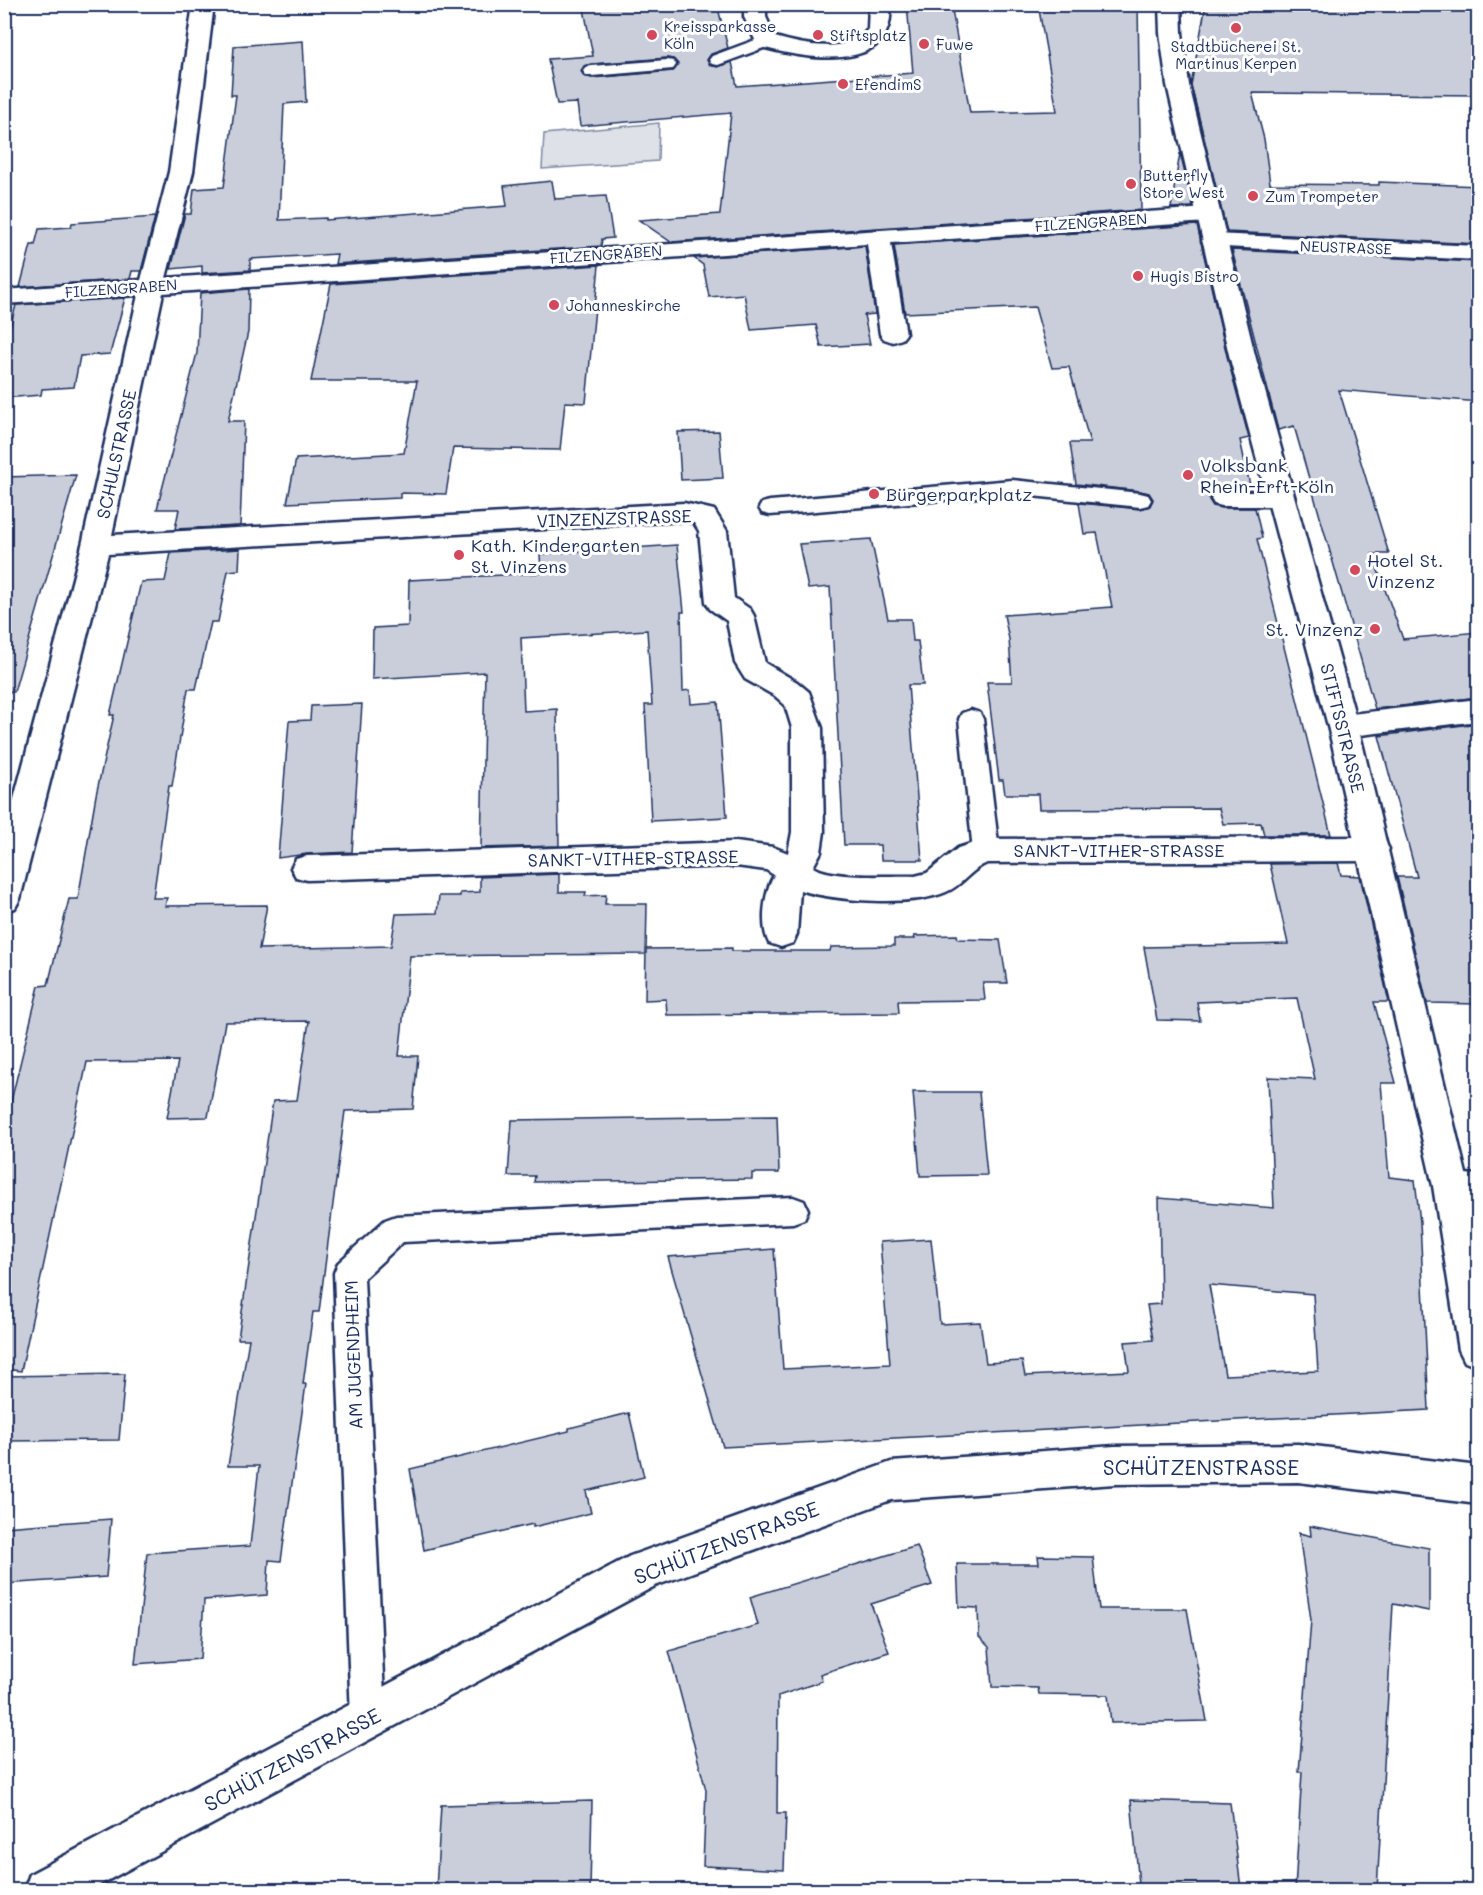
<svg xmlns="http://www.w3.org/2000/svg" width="1483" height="1895" font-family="Mali,sans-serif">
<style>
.green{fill:#dee1e7;stroke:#7c88a2;stroke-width:1.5}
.building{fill:#caceda;stroke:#1b2f5e;stroke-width:1.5;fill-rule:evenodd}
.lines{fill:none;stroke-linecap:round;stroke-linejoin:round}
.service-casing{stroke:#1b2f5e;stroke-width:5}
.minor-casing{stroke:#1b2f5e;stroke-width:5}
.tertiary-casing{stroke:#1b2f5e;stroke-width:5}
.service{fill:#fff;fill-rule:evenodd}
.minor{fill:#fff;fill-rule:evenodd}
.tertiary{fill:#fff;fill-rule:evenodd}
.poi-dot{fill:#d1495b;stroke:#fff;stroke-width:2}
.labels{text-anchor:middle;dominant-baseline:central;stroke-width:6;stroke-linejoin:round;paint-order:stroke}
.far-poi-label{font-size:15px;fill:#1b2f5e;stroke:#fff;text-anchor:start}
.far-street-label{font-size:15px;fill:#1b2f5e;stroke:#fff}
.street-label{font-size:18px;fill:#1b2f5e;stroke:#fff}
.poi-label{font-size:18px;fill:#1b2f5e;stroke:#fff;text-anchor:start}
.near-street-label{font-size:21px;fill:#1b2f5e;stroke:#fff}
</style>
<rect width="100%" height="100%" fill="#fff"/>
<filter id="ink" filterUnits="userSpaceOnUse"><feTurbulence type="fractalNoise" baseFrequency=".0167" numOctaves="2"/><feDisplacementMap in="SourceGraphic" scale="12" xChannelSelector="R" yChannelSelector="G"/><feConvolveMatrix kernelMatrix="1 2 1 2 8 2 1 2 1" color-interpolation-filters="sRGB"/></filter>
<g filter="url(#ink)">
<path class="green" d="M659 123 658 161 542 169 544 134Z"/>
<path class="building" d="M644 4H717L728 48 711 54 707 60 710 65 718 67 732 62 737 86 913 73 907 4H951L970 113 1057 111 1038 4H1138L1141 210 671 242 639 220 720 214 731 113 580 126 577 103 557 104 548 59 593 56 584 9ZM667 58 673 59 678 64 673 71 592 78 584 76 581 71 584 66 592 64Z
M1206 4H1479V95L1252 93 1264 139 1270 184 1379 185V182L1479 186V244L1227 232 1191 85Z
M303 41 306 102 284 104 279 220 326 218V220L507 206 504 186 552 181 555 199 606 196 613 238 602 239 601 246 335 264 337 254 250 259V270L202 273V266L171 269 185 214H191L194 189 224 187 236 95H231L234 46Z
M1180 153 1193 207 1171 208Z
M155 217 141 271H132L130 279 20 287 31 245H35L39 229 71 227 72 223Z
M1197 225 1227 356 1249 438 1240 440 1251 490H1221L1212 493 1209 500 1213 506 1221 508H1255L1262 538 1257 539 1331 835H1264L1261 823 1223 824 1219 808 1039 809 1038 794H1005L1003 780H999L987 682H1012L1009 639 1004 615 1112 607 1097 533 1084 534 1079 503 1140 509 1150 506 1153 499 1149 493 1140 491 1076 484 1070 443H1090L1069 367 1052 368 1035 307 905 313 894 245Z
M865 246 875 314 864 315 870 344 821 347 816 325 751 330 744 294 709 297 703 265 694 258Z
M1232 250 1479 262V402L1339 390 1389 554H1372L1403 639 1479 632V697L1375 709 1294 426 1278 430Z
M599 265 586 403 565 402 560 450 453 448 446 494 400 493V498L287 503 296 459 404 453 417 381H311L331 284Z
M249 289 248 332 228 421H244L240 526 175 529 179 509H157L197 353 200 293Z
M125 298 110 354 80 356 74 387 42 389 41 395 4 398V350L16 305Z
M719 431 723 478 681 480 678 432Z
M76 475 14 692 4 691V477Z
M871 539 888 619H911L913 641H918L923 685H908L922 860H881L880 845H844L830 587 808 589 799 544Z
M677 545 684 612H681L683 691 690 690 691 704 718 702 727 817 651 821 645 705H652L647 630 521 638 524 711 557 709 559 846 481 848 485 672 372 679 373 628 408 626 409 580 541 573 540 554Z
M240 549 239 570 228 571 218 622H211L196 689H188L172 786H169L153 898H167L165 906 267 905 259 949 391 946 396 914 437 913 439 896H460V893L480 892V877L559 874V892H586L585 896 606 895 605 904H647L646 954 410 956 399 1056H418L413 1109 345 1111 319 1312H313L303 1384H306L281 1561 269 1560 267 1595 204 1600 200 1659 135 1664 147 1553 250 1546 259 1466H228L249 1339H238L273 1101 297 1100 309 1021 225 1022 208 1117 167 1118 178 1061 87 1062 21 1371 4 1369V1130L39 986 48 985 69 899H78L96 795 114 715H110L141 582 165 581 171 553Z
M362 704 352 852 307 854 278 858 289 721 310 720 311 706Z
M1479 723V1004L1427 1003 1397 877H1417L1379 736Z
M1338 863 1341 875 1360 876 1389 1002H1374L1396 1083H1381L1389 1177 1415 1180 1420 1222 1429 1410 723 1447 668 1257 774 1249 783 1369 890 1364 880 1242 931 1239 940 1324 980 1322 986 1363 1022 1361 1025 1376 1129 1371 1125 1342 1153 1340 1147 1305 1161 1304 1159 1198 1274 1208 1268 1077 1315 1079 1297 998 1197 1002 1200 1021 1157 1020 1144 947 1288 944 1270 864ZM1209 1285 1313 1294 1318 1371 1225 1375Z
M957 935 958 939 1000 940 1007 983H983L985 1000 898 1001 899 1013 667 1015 666 999 645 1000 646 949 732 948V951H830L831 947 894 946V939H915L914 936Z
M913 1092H979L987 1175 920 1176Z
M777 1116 779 1173H752V1179L534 1182 535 1176H508L512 1120Z
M125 1374 119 1440 4 1441V1376Z
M629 1413 644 1477 586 1491 591 1513 533 1527V1524L424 1550 410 1469 569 1431V1428Z
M111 1519 106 1577 4 1584V1527Z
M1310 1526 1429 1548V1611L1393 1604 1377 1890H1295L1302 1772H1299L1311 1620 1299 1533 1311 1536Z
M917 1546 932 1585 871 1604 889 1652 820 1674 822 1681 778 1696 777 1813H786L784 1870 703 1866 706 1790 669 1651 758 1625 750 1597Z
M1038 1556 1093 1557 1099 1609H1187L1207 1721 1111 1723 1108 1695 1039 1694 1038 1688 992 1687 989 1647 979 1637 978 1608 959 1607 957 1564H1039Z
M1131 1800 1230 1803 1241 1888 1139 1885Z
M592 1801 590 1890H436L441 1805Z"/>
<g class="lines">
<g class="service-casing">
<path id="service" d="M766 36 772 37 775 41 772 45 718 65 712 64 709 60 712 56Z
M667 60 673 61 676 65 673 69 592 76 586 75 583 71 586 67 592 66Z
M1012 480 1140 493 1148 495 1151 500 1148 505 1140 507 1012 494 770 515 762 513 759 508 762 503 770 501Z
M1222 492H1283L1291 494 1294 499 1291 504 1283 506H1222L1214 504 1211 499 1214 494Z
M971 710 980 713 983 719 999 851 995 858 986 861 977 858 973 851 959 719 962 713Z
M1451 1173 1478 1175V1201L1451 1199 1441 1195 1436 1186 1441 1177Z
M793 1197 804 1201 808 1210 804 1219 793 1223 403 1242 364 1278 385 1718 380 1730 368 1735 356 1730 351 1718 334 1273 338 1263 385 1220 396 1216Z"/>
</g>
<g class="minor-casing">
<path id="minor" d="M193 4H214L193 172 166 278 1207 208 1215 210 1219 215 1215 220 1207 222 891 243 906 334 902 339 893 342 884 339 880 334 867 244 163 293 112 535 684 503 714 510 727 531 734 598 750 609 754 616 765 663 797 682 809 692 822 728 824 832 821 852 813 867C836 880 887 875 915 876L927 873 958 848 986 839 1373 837 1384 840 1389 849 1384 858 1373 861 987 863C971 869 962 886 946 892 912 907 835 901 800 890L797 934 793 943 781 947 769 943C760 926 764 892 774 875L766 870 736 866 307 880 296 877 291 868 296 859 307 856 736 842 773 847 788 853 792 832V728L785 705 775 696 745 679 735 663 727 621 710 609 706 602 699 531 694 523 684 521 108 554 20 899 15 908 4 911V836L82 545 138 295 4 304V290L141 280 169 172Z
M744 4H766V17L775 37C801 45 849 55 868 29L869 4H890C897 77 801 58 758 46L744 17Z
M1214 234 1478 246V260L1205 246 1202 241 1205 236Z
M1478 699V721L1343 737 1332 734 1328 726 1332 718 1343 715Z
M1298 1444 1478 1466V1504L1298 1482 1115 1484 891 1500 655 1586 90 1890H24L30 1874 630 1556 891 1462 1115 1446Z"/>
</g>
<g class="tertiary-casing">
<path id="tertiary" d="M1159 4H1181L1182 33 1189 85 1255 355 1358 726 1469 1186 1478 1242V1367L1465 1362 1459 1350 1433 1186 1328 726 1229 355 1167 85 1160 33Z"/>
</g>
<use href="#service" class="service"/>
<use href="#minor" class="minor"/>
<use href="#tertiary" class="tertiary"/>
</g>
</g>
<g class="poi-dot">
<circle cx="1236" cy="28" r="6"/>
<circle cx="652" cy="35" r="6"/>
<circle cx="818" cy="35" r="6"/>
<circle cx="924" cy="44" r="6"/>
<circle cx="843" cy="84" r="6"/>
<circle cx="1131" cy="184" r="6"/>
<circle cx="1253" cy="196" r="6"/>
<circle cx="1138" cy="276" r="6"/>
<circle cx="554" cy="305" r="6"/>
<circle cx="1188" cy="475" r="6"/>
<circle cx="874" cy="494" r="6"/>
<circle cx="459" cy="555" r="6"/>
<circle cx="1355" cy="570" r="6"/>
<circle cx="1375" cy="629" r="6"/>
</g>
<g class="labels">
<g class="far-poi-label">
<text x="664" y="26">Kreissparkasse<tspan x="664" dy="17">Köln</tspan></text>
<text x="830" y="35">Stiftsplatz</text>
<text x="936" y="44">Fuwe</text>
<text x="1236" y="46" text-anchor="middle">Stadtbücherei St.<tspan x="1236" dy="17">Martinus Kerpen</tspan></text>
<text x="855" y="84">EfendimS</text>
<text x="1143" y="175">Butterfly<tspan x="1143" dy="17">Store West</tspan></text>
<text x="1265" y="196">Zum Trompeter</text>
<text x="1150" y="276">Hugis Bistro</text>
<text x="566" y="305">Johanneskirche</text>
</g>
<g class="far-street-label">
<text transform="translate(1091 222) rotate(-4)">FILZENGRABEN</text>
<text transform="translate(1346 247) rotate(2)">NEUSTRASSE</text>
<text transform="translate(606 254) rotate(-4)">FILZENGRABEN</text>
<text transform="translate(121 288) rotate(-4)">FILZENGRABEN</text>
</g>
<g class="street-label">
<text transform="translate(116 454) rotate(-78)">SCHULSTRASSE</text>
<text transform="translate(614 518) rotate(-2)">VINZENZSTRASSE</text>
<text transform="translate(1343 728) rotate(76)">STIFTSSTRASSE</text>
<text x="1119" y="850">SANKT-VITHER-STRASSE</text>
<text transform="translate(633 858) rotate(-1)">SANKT-VITHER-STRASSE</text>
<text transform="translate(353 1355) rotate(-92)">AM JUGENDHEIM</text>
</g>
<g class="poi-label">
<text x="1200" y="465">Volksbank<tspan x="1200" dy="21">Rhein-Erft-Köln</tspan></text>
<text x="886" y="494">Bürgerparkplatz</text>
<text x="471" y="545">Kath. Kindergarten<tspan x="471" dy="21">St. Vinzens</tspan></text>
<text x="1367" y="560">Hotel St.<tspan x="1367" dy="21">Vinzenz</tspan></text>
<text x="1363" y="629" text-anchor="end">St. Vinzenz</text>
</g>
<g class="near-street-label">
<text x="1201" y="1466">SCHÜTZENSTRASSE</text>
<text transform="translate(726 1542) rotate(-21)">SCHÜTZENSTRASSE</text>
<text transform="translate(292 1759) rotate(-28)">SCHÜTZENSTRASSE</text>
</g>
</g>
<rect width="1483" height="1895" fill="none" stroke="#fff" stroke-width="24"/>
<rect x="12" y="12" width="1459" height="1871" fill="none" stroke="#1b2f5e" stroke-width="2" filter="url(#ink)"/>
</svg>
